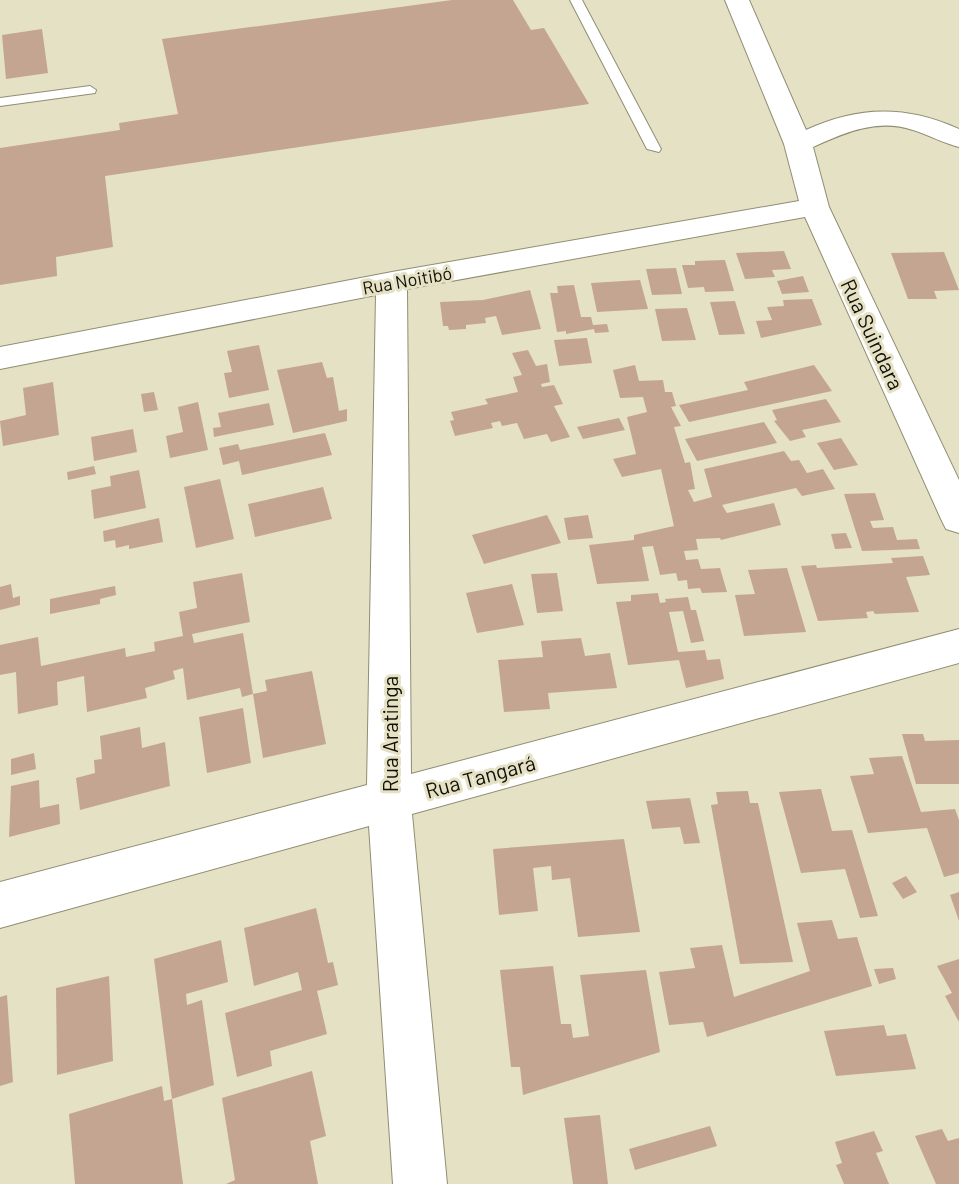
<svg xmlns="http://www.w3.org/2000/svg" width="959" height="1184" font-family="Barlow,sans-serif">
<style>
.building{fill:#c4a592}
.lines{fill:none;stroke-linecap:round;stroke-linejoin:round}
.service-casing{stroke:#918d73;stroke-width:2}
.minor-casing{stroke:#918d73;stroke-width:2}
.service{fill:#fff;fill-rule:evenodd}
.minor{fill:#fff;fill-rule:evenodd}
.labels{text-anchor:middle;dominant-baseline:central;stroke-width:6;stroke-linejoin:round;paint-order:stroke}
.far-street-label{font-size:18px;fill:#110f06;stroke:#e5e1c5}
.street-label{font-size:21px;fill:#110f06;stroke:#e5e1c5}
</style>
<rect width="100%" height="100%" fill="#e5e1c5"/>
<path class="building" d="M452 0H513L531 30 544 28 589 104 105 176 113 247 56 257 57 276 0 285V148L120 130 119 123 178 114 162 39Z
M42 29 48 73 6 79 2 35Z
M784 251 791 269 772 270 775 277 745 279 736 253Z
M944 252 959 290 934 291 937 299H908L891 253Z
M725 260 734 291 705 292 704 287 688 288 682 265H695V261Z
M676 268 682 294 652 295 646 269Z
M803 276 809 292 782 294 777 281Z
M640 280 648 309 597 312 591 283Z
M574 285 581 317H591L593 325 607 324 609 332 595 333 594 329 566 334V331L557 332 550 293H558L557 286Z
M530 290 541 329 502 335 496 316 485 318 486 323 466 325V329L449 330 448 326H443L440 302 483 300Z
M812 299 822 325 761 338 756 321 772 320 767 307 784 306 783 300Z
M735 301 745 334 719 335 710 302Z
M687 308 696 340 662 341 655 309Z
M587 338 592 363 559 366 554 340Z
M259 345 269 390 229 398 224 373 232 372 227 351Z
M528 350 536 366 547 364 550 382 541 384 542 387 554 385 563 404 554 406 570 437 551 442 547 434 524 439 517 423 502 426 500 421 491 423 493 428 455 436 450 421 454 420 451 412 488 404 485 399 518 392 513 377 522 375 512 353Z
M322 362 327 378 333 377 339 411 347 409V421L293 433 277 370Z
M635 365 639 381 663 380 665 392H672L676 406 671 407 681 426 674 427 685 463 690 462 695 489 688 490 694 502 712 497 704 469 784 451 791 461 799 460 807 473 823 469 835 489 802 496 796 488 722 505 727 513 774 503 781 525 721 540 720 538 696 539 698 550 684 551 686 560 698 559 701 569 720 568 727 592 702 593 700 588 688 589 687 580 678 581 676 573 660 575 653 546 642 547 649 581 597 584 589 545 634 540V535L674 526 661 469 622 477 613 459 636 454 627 417 647 412 643 397 620 398 613 370Z
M814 365 832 391 689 422 679 405 748 390 744 382Z
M53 382 59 435 3 446 0 421 26 415 23 388Z
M154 392 158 410 144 412 141 394Z
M826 399 841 422 802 430 806 437 790 441 774 421 777 420 772 410Z
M198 402 208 450 170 458 166 436 183 432 178 407Z
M269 403 274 425 214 437 213 428 221 427 218 413Z
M619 418 625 430 583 439 577 427Z
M764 422 777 443 697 461 685 439Z
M133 429 137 452 94 461 91 437Z
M325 433 332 455 242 475 239 461 223 465 219 448 238 444 240 450Z
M841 438 858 465 834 470 817 443Z
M94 466 96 474 68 480 67 472Z
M139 470 146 508 94 519 91 490 111 486 110 476Z
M220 479 234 539 196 548 184 487Z
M323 487 332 519 255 537 248 504Z
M875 493 884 520 870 521 873 528 893 527 897 540 917 539 920 549 862 551 844 494Z
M547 515 561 543 484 564 472 535Z
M588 515 593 538 568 540 564 518Z
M159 518 163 542 129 549V545L116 548 115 540 104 542 103 531Z
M846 533 852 548 835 549 831 534Z
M923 556 930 575 906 577 919 612 875 614 873 611 866 612 868 618 818 621 801 566 816 565 817 568 893 563 891 558Z
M787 568 806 632 744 636 735 595 755 594 748 570Z
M242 573 250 622 192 634 194 643 243 633 253 694 242 697 240 688 187 700 183 668 173 671 175 679 145 688 147 698 87 712 84 676 57 682 58 705 18 714 16 672 0 675V645L38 637 41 666 125 648 126 657 155 651 154 642 183 636 179 612 197 608 193 582Z
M557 573 563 611 537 613 531 574Z
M11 584 13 598 20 596V605L0 610V587Z
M512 584 524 625 477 633 466 593Z
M115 586 116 595 100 599V604L50 614V599Z
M658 593 660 603 666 602 665 599 688 597 691 610H696L704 641 691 643 683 611 669 612 678 652 705 650 707 660 720 659 724 679 686 688 679 660 628 665 616 602 631 601V595Z
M581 638 585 656 610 653 617 688 548 693 550 709 504 712 498 660 543 657 541 641Z
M312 671 326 744 263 758 253 694 267 691 265 680Z
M243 708 251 763 207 773 199 717Z
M140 727 142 748 165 742 170 786 80 810 76 778 95 773 94 760 102 759 100 736Z
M902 734H923L925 741 959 740V784H916Z
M34 753 36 769 11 775V759Z
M902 756 921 812 955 809 959 820V873L944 877 927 828 868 833 850 776 874 774 869 758Z
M39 780 40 808 59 804 60 824 9 837 11 786Z
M821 789 832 831 852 830 878 916 860 918 845 869 801 873 779 792Z
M748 791 750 803H758L793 962 740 964 711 805 718 804 716 792Z
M690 798 700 843 684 844 680 827 652 829 646 801Z
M624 839 640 932 578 937 570 878 552 880 551 866 533 868 538 911 499 915 493 849Z
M906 876 917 892 903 899 892 883Z
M959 892V921L950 895Z
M316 908 328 963 333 962 338 985 317 991 327 1034 270 1051 272 1066 237 1077 225 1013 302 990 298 972 254 986 244 928Z
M832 920 838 939 857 937 872 986 707 1037 703 1022 669 1025 659 972 695 968 690 948 722 945 734 997 810 971 797 923Z
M221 940 228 982 186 994 187 1005 202 1000 214 1085 172 1099 154 959Z
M959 959V1022L945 996 952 993 937 966Z
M553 966 561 1024H571L573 1038 589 1036 580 975 646 970 660 1052 523 1095 520 1067H511L500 970Z
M893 968 896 979 879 984 874 969Z
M109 976 113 1061 57 1075 56 988Z
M7 995 13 1082 0 1086V997Z
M884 1025 887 1036 906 1034 916 1069 836 1076 824 1031Z
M312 1071 326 1136 310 1141 318 1184H226L235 1180 222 1098Z
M162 1086 164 1101 172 1099 183 1184H75L69 1114Z
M600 1115 608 1184H573L564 1118Z
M710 1126 717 1146 635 1170 629 1149Z
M942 1129 948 1141 959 1138V1184H936L915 1136Z
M874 1131 883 1151 876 1153 889 1184H844L836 1165 842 1163 835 1142Z"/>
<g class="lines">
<g class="service-casing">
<path id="service" d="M570 0H582L661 149 659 152 647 149Z
M90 86 96 90 95 93 0 106V98Z"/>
</g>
<g class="minor-casing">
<path id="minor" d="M725 0H749L806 130C858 106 906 105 959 129V147C943 143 929 135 913 130 877 118 844 133 813 147L829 207 959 480V533L946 529 941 519 805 217 407 289 411 774 959 629V663L412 814 447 1184H393L369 826 0 928V882L367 785 376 295 0 369V347L392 272 799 201 784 144Z"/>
</g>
<use href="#service" class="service"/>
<use href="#minor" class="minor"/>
</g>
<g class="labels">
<g class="far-street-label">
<text transform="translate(407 280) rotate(-10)">Rua Noitibó</text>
</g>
<g class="street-label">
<text transform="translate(873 334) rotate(65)">Rua Suindara</text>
<text transform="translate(389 734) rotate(-90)">Rua Aratinga</text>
<text transform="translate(480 776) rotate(-15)">Rua Tangará</text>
</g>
</g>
</svg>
